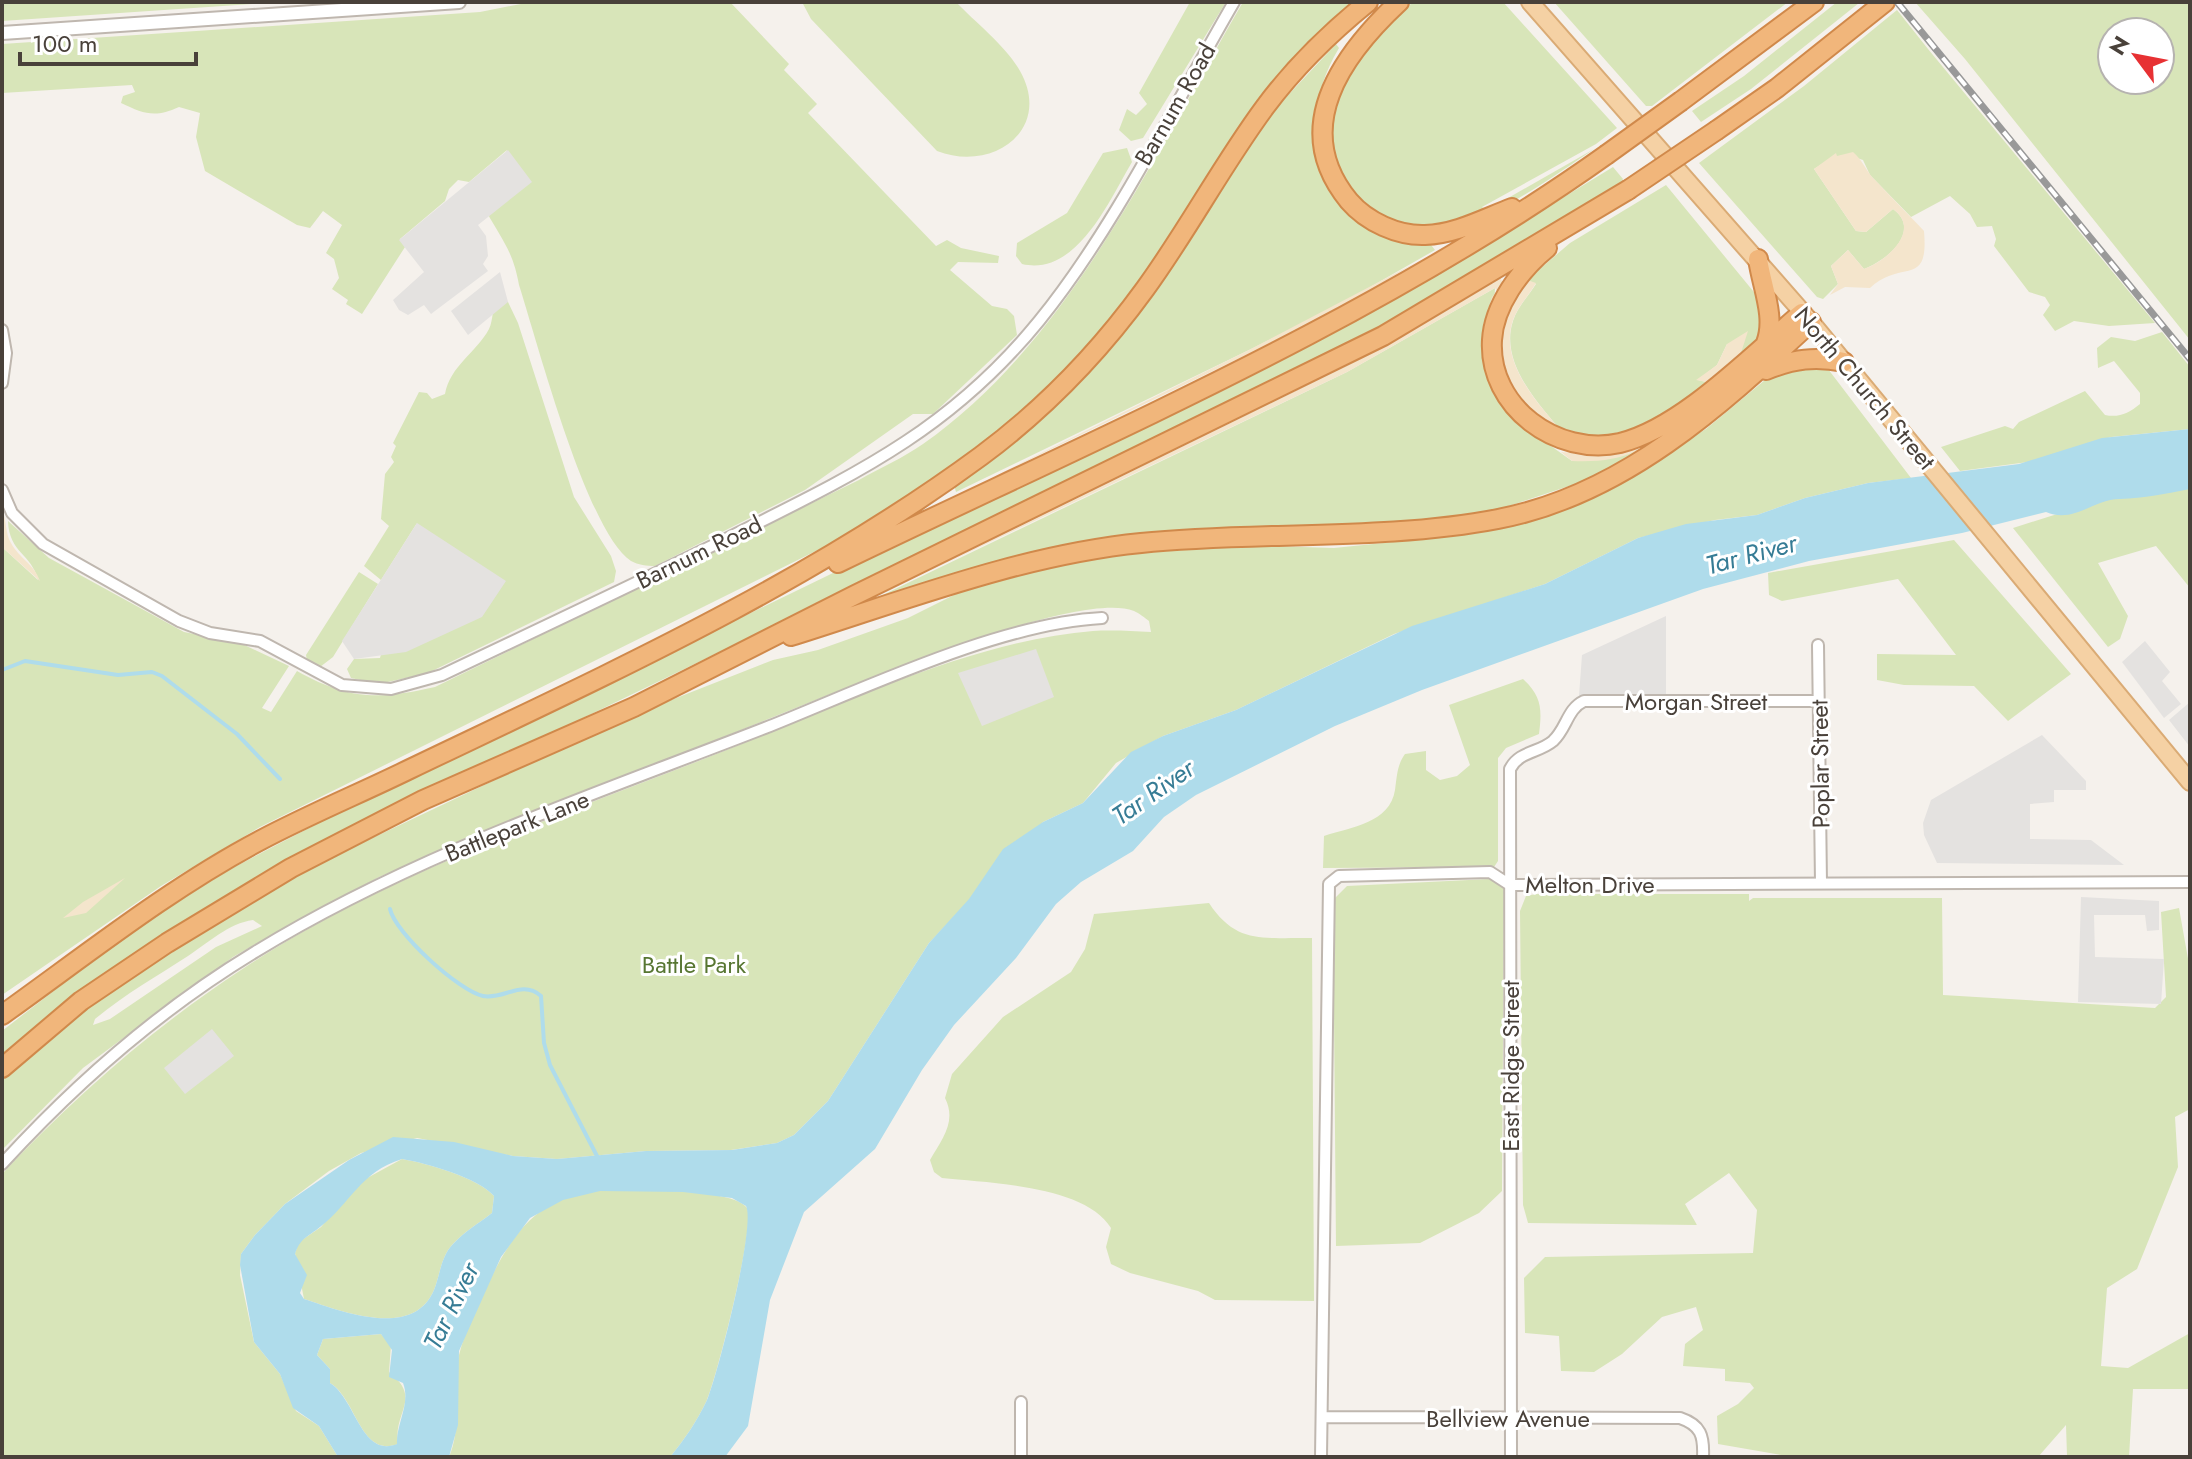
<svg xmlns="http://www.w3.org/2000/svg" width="2192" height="1459" font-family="Jost,sans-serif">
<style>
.green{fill:#d8e5b9;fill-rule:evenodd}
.sand{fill:#f4e5cc}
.parking{fill:#e4e2e0}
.water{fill:#afdceb;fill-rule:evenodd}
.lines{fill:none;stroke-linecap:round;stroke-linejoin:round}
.stream{stroke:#afdceb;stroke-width:4}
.minor-casing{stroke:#bfb7af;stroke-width:14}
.tertiary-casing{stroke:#bfb7af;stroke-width:16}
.primary-casing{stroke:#daab75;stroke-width:20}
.motorway-casing{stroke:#d0894b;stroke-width:22}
.minor{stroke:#fff;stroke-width:10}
.tertiary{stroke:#fff;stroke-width:12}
.primary{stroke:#f5d1a4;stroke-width:16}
.motorway{stroke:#f1b67b;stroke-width:18}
.rail-casing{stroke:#999;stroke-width:7}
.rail{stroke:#fff;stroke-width:4;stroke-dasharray:12;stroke-linecap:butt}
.motorway-bridge-casing{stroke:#d0894b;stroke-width:22;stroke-linecap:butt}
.motorway-bridge{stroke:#f1b67b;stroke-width:18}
.labels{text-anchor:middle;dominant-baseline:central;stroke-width:6;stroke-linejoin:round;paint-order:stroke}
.street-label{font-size:24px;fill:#49413a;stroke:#fff}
.park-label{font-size:24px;fill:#577632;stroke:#fff}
.water-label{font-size:26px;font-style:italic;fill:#367c95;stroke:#fff}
</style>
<rect width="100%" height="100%" fill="#f5f1ec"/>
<path class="green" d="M2 2H280L2 21Z
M531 2H730L789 64 784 70 817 104 808 113 936 246 947 240 961 248 999 256 998 263 958 262 950 270 992 306 1007 309 1014 316 1017 335 933 414H913L805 490 655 566C647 566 638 565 631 561 587 532 537 341 519 285 513 251 502 240 486 211L507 150 469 182 458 180 449 189 445 201 400 239 405 247 362 314 346 304 348 300 332 289 339 278 334 259 326 253 342 225 323 211 310 228 297 225 205 171 196 137 200 113 179 107C155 118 144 114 121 103L123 96 135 92 132 85 2 93V44L480 12Z
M802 2H956C976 23 1006 46 1020 71 1053 129 993 173 937 151L811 19Z
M1190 2H1226L1143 138 1131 141 1119 130 1127 109 1136 115 1147 104 1139 93Z
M1243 2H1355L1251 111 1140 287 1080 361 972 458 850 534 260 827 161 886 2 995V547L38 580C32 554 9 553 8 521L49 558 184 632 240 643 289 666 262 708 271 712 297 671C349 700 378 700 435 687L859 480C880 468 903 458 923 444 1070 341 1155 153 1243 2Z
M1413 2H1503L1617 128 1596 144 1482 207 1487 210 1594 149C1560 172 1491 222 1450 226 1353 237 1300 152 1350 68 1364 43 1392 22 1413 2Z
M1554 2H1788L1652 106H1646Z
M1837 2 1859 3 1751 89 1701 122 1692 111 1744 76Z
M1915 2H2190V340L1965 59ZM2112 32H2160V80H2112Z
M1897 10 1928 49 2155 323 2109 326 2074 321 2055 331 2043 315 2050 305 2045 297 2029 292 1994 246 1996 239 1992 226 1977 227 1970 214 1950 196 1911 217 1870 175 1863 160C1839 151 1835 156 1814 169L1856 231 1866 232 1893 209C1922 230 1888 260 1864 269L1848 250 1831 266 1838 284 1823 299 1817 297 1699 163 1804 86Z
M1336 44 1339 48C1303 109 1321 139 1340 200L1428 241 1435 250 1344 302 1249 350 956 492 954 485 1045 412 1276 108Z
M1127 148 1132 162C1110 199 1077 277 1022 264L1016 256 1017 243 1067 213 1103 153Z
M1613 167 1623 179 1619 185 1412 312 1201 419 271 869 155 941 2 1058V1031L131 931 227 871 328 818 1346 324 1440 273Z
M1666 185 1758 297C1770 324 1760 341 1739 359L1727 344 1717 365 1698 380 1711 383 1676 411 1615 439 1565 435C1540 406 1499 363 1513 321 1517 308 1529 295 1536 284L1527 280 1570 243Z
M1495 288 1494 309 1523 426 1572 461 1646 450 1584 481 1488 513 1416 523 1165 536 864 604 1347 372Z
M499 299 508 302 518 323 574 497 611 556 616 571 614 582 428 673 379 684 351 678 347 669 354 659 380 658 417 523 381 580 364 566 389 526 381 519 385 474 394 462 391 457 396 446 393 443 419 392 427 393 432 399 445 394C450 366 476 353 489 329 494 319 491 306 499 299Z
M2162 332 2190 367V429L2111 437 2028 462 1960 471 1941 447 2005 426 2013 429 2019 422 2085 391 2105 415C2119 418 2129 413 2140 404V393L2114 361 2098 368 2097 348 2111 337 2135 341Z
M1825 365 1911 478 1868 483 1805 498 1757 515 1715 520 1638 538 1545 584 1394 634 1236 710 1163 736 1116 763 1083 803 1043 822 929 943 828 1101 794 1135 777 1143 731 1150 646 1151 557 1159 513 1156 417 1138 361 1153 329 1171 285 1204 255 1235 241 1254 240 1275 254 1342 280 1374 296 1411 319 1426 338 1457H2V1174C75 1096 154 1027 244 968 391 871 566 814 729 749 839 705 975 640 1093 631 1112 630 1132 631 1151 632L1149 621C1145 618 1139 613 1134 611 1090 594 950 649 903 665L462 842 379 877 280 930 233 957 83 1068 2 1150V1080L69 1022 132 977 284 880 623 719 773 660 818 650 908 618 968 588 1093 555 1238 545 1334 548 1471 534 1618 480 1706 429 1765 380 1782 372ZM253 920 262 926 216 947 110 1019 93 1025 95 1019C125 994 156 977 188 956 208 943 229 923 253 920Z
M2190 483V588L2156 546 2098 563 2128 616 2120 639 2108 647 2013 528 2111 497Z
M1954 540 2071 674 2008 721 1974 686 1904 685 1877 680V654L1956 655 1898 579 1782 601 1769 595 1768 573Z
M359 572 378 584 333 657 320 667 307 661 306 655Z
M1523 679C1542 696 1542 710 1539 734L1506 748 1498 758V861L1494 867 1323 868 1324 836C1351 827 1390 823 1395 790 1397 776 1397 765 1405 754L1426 751V770L1440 780 1457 776 1470 765 1449 705Z
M1489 879 1504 886 1502 1191 1479 1213 1420 1243 1336 1246 1333 900 1347 886Z
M1536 894H1749V901L1753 898H1942L1943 995 2155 1008 2166 997 2161 912 2179 908 2190 970V1109L2175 1117 2178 1167 2137 1269 2107 1288 2101 1366 2128 1368 2190 1333V1389H2133L2129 1457 2067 1456 2066 1425 2038 1457H1793L1718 1444 1717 1416 1738 1404 1754 1388 1750 1383 1725 1381V1369L1683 1366 1685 1344 1703 1330 1696 1307 1662 1317 1622 1354 1594 1372 1561 1371 1559 1336 1525 1333 1524 1278 1545 1257 1753 1253 1757 1210 1729 1173 1685 1204 1697 1225 1528 1223 1523 1205 1520 911 1526 896Z
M1209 903C1237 946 1266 937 1312 938L1314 1301 1215 1300 1198 1291 1130 1273 1111 1264 1106 1247 1111 1228C1085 1185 988 1183 942 1178L934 1172 930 1160C942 1139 957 1122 945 1098L952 1074 1003 1017 1071 972 1085 949 1094 914Z
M402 1159C426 1163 479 1178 494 1196L492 1213C479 1223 464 1232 453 1244 441 1256 440 1275 434 1290 413 1340 341 1311 304 1299L295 1253 299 1242 321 1227 358 1183Z
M651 1190C670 1191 737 1192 747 1208 756 1223 717 1377 707 1400 697 1421 685 1439 670 1457H449C462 1426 453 1398 457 1366 461 1338 475 1312 487 1286 512 1233 539 1195 602 1190 619 1189 635 1191 651 1190Z
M381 1334 391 1345 389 1372C423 1399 393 1411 398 1444 360 1458 357 1399 330 1383V1369L317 1355 323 1339Z"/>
<path class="sand" d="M1853 152C1862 160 1865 168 1872 177 1890 196 1909 215 1924 231 1929 289 1902 258 1870 288L1845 287 1830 295 1838 284 1831 266 1848 250 1864 269C1887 261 1922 230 1893 209L1866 232 1856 231 1814 169 1836 153 1837 156Z
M1415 263 1325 317 985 481 1249 350Z
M1500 278 1507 288 1483 325 1492 297 1497 291 1495 288 1347 372 938 567 1348 365Z
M1527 280 1536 283C1529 295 1517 308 1513 320 1498 363 1540 406 1565 435L1520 407 1502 370 1501 332 1505 315Z
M1748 331 1739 359 1711 383 1696 380 1717 365 1727 344Z
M1684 421C1643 451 1624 463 1572 461L1561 452 1604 455Z
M2 510C7 521 5 533 11 543 19 558 34 564 40 581L2 547Z
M125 878 86 913 63 918 83 902Z"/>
<path class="parking" d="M508 150 532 182 478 225 486 236 488 256 483 264 488 271 431 314 424 305 408 315 399 310 393 300 424 272 399 240Z
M500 272 508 302 468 335 451 311Z
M417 523 506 581 482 617 406 652 354 659 342 641Z
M1666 616V694L1579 696 1582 655Z
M2145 641 2170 672 2162 681 2181 704 2164 718 2122 662Z
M1036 649 1054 697 982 726 958 673Z
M2190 702V747L2169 720Z
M2042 735 2086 781V790H2054V802L2030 804V839L2091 840 2124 865 1937 863 1924 835 1923 823 1931 800Z
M2081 897 2159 901V930L2147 931 2145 915H2094L2095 957 2164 959 2161 1004 2078 1002Z
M212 1029 234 1056 185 1094 164 1068Z"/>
<path class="water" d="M2190 429V489C2166 494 2144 498 2120 499 2093 499 2074 524 2046 512L1962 533 1809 561 1703 589 1422 690 1335 726 1196 795 1164 817 1133 851 1081 882 1056 904 1016 958 954 1025 922 1070 875 1149 804 1212 770 1300 748 1426 725 1457H670C685 1439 697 1421 707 1400 718 1374 756 1225 746 1206L732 1198 683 1192 600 1191 563 1200 530 1218 501 1257 459 1351 458 1425 449 1457H338L319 1426 293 1408 280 1374 254 1342 240 1265 241 1254 255 1235 285 1204 349 1160 393 1137 454 1142 513 1156 557 1159 646 1151 732 1150 777 1143 794 1135 828 1101 929 943 969 899 1003 849 1043 822 1083 803 1131 752 1163 736 1236 710 1412 626 1545 584 1638 538 1686 524 1757 515 1805 498 1868 483 2019 464 2102 438ZM402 1159C426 1163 479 1178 494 1196L492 1213C479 1223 464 1232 453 1244 441 1256 440 1275 434 1290 413 1340 341 1311 304 1299L300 1293 307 1275 295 1254C300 1238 308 1237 320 1227 351 1203 360 1172 402 1159ZM381 1334 392 1350 389 1377 403 1383C411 1404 396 1423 397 1444 361 1458 356 1399 330 1383V1369L317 1355 323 1339Z"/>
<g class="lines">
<path class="stream" d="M2 670 25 661 118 675 152 672 162 676 237 734 280 779
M390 909C395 933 459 991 483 996 504 1000 522 979 541 996L544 1043 550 1065 598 1158"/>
<g class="minor-casing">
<path id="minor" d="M2 330 6 353 2 383
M2 490 12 513 43 544 179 621 210 633 260 641 342 685 391 689 442 675C535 631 628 587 720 542 847 478 946 435 1039 321 1114 229 1174 105 1234 2
M1818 645 1821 883
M2 1164C76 1083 161 1009 255 952 415 854 596 794 770 726 865 688 1001 623 1102 618
M1021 1402V1457
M1322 1417 1680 1418C1701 1425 1704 1436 1703 1457
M1321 1457 1329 884 1339 876 1490 872 1510 885 2190 882
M1511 1457 1510 769C1519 751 1539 753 1553 741 1567 728 1567 709 1584 701H1819"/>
</g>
<g class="tertiary-casing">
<path id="tertiary" d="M2 33 459 2"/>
</g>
<g class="primary-casing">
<path id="primary" d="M1530 2 1811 322 2190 782"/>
</g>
<g class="motorway-casing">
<path id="motorway" d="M1399 2C1342 55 1289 128 1349 201 1367 222 1398 236 1425 235 1456 234 1483 219 1512 208
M1681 101 1814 2
M1717 130 1777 88 1885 2
M1547 248C1520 270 1494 305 1492 340 1488 407 1557 457 1620 443 1682 428 1752 355 1802 313
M1758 259C1762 287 1776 317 1766 343
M1766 370C1794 359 1815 356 1844 362
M838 563C1098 437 1370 323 1606 155
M791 636C906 600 1021 555 1141 543 1257 531 1384 541 1498 519 1624 495 1720 406 1811 322
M2 1015C86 955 170 888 261 840 310 814 361 793 410 769 606 675 806 585 981 456 1043 410 1100 351 1145 289 1188 230 1222 165 1265 107 1294 68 1331 32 1368 2
M2 1068 81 1001 167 943 291 868 423 800 634 707 855 595 1383 336 1628 190"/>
</g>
<use href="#minor" class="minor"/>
<use href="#tertiary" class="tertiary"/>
<use href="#primary" class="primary"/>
<use href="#motorway" class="motorway"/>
<g class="rail-casing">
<path id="rail" d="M1897 2 2190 359"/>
</g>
<use href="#rail" class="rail"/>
<g class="motorway-bridge-casing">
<path id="motorway-bridge" d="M1606 155 1681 101
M1628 190 1717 130"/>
</g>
<use href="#motorway-bridge" class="motorway-bridge"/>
</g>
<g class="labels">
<g class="street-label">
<text transform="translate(1175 104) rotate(-60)">Barnum Road</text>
<text transform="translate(1865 388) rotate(50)">North Church Street</text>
<text transform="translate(699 552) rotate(-26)">Barnum Road</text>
<text x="1696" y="701">Morgan Street</text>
<text transform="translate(1820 764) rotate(-91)">Poplar Street</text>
<text transform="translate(517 826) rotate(-22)">Battlepark Lane</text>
<text x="1590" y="884">Melton Drive</text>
<text transform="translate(1510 1066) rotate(-90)">East Ridge Street</text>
<text x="1508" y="1418">Bellview Avenue</text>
</g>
<g class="park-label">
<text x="694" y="964">Battle Park</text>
</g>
<g class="water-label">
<text transform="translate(1751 554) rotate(-15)">Tar River</text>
<text transform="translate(1153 792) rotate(-35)">Tar River</text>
<text transform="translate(451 1306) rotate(-64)">Tar River</text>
</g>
</g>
<rect width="2192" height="1459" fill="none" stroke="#49413a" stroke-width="8"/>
<g transform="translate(2136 56) rotate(302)"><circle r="38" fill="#ffffff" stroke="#b6b3b0" stroke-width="2"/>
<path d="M0-6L14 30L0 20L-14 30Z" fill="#e73133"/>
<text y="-12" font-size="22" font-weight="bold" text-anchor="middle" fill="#49413a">N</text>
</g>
<path d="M20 52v12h176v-12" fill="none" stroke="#49413a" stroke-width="4"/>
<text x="32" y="52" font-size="24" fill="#49413a" stroke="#ffffff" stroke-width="6" paint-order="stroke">100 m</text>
</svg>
